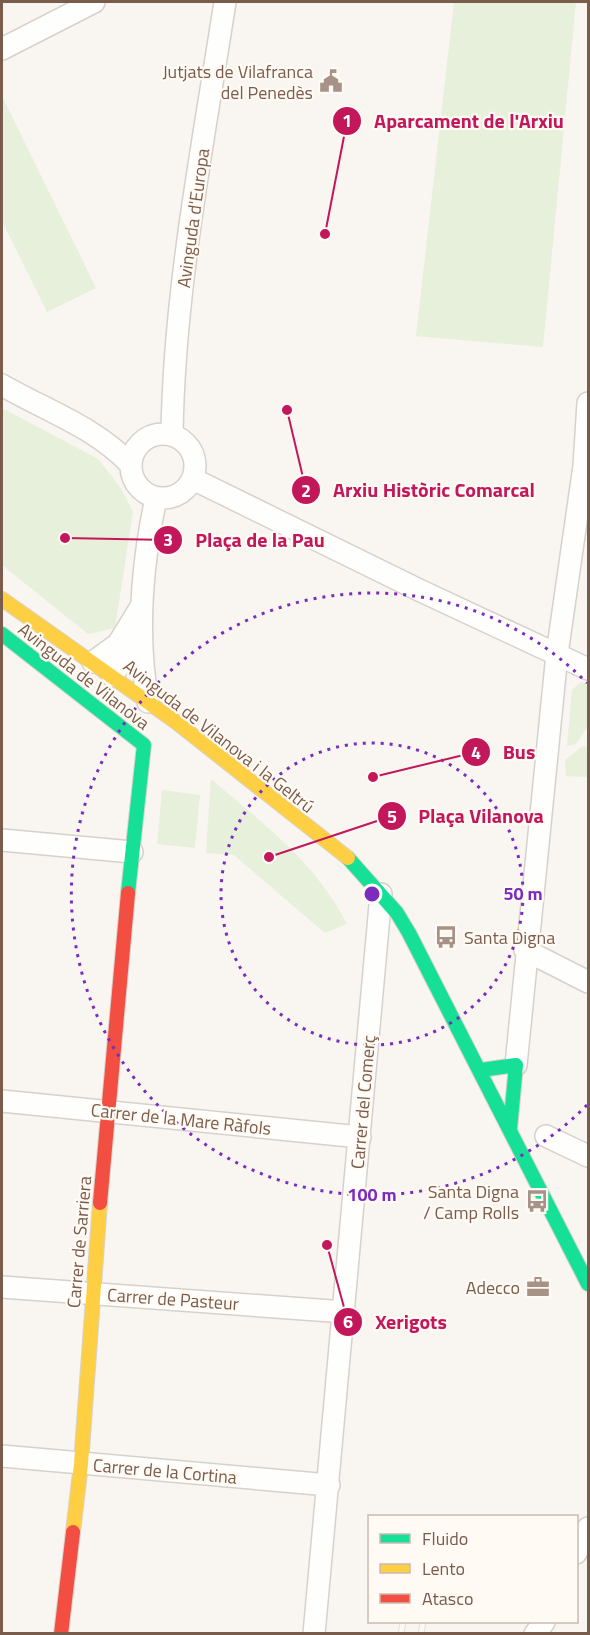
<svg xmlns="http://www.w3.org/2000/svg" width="590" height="1635" font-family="'Titillium Web',sans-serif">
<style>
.green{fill:#e7f0db}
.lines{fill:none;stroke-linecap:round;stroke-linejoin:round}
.street-casing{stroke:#d7d1cb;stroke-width:24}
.fast-casing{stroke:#d9d2cb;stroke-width:16}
.slow-casing{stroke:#d9d2cb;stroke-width:16}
.jam-casing{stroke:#d9d2cb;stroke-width:16}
.street{stroke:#fefefd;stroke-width:21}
.fast{stroke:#16e098;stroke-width:14}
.slow{stroke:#ffcf43;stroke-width:14}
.jam{stroke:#f24e42;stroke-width:14}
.rail-casing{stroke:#e6e3e7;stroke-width:7}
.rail{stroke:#fffaf3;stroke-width:4.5;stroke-dasharray:14;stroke-linecap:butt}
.ring{fill:none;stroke:#7b2cbf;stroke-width:3;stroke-dasharray:3 6}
.labels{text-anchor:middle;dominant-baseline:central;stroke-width:4.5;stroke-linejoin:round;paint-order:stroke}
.poi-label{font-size:18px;fill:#7a5c4d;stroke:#fffaf3;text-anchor:end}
.street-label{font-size:18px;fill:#7a5c4d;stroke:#fffaf3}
.centre{fill:#7b2cbf;stroke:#fffaf3;stroke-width:3}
.ring-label{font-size:18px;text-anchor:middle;font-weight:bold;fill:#7b2cbf;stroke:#fffaf3;stroke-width:4.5;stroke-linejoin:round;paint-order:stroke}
.leader{fill:none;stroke:#c2185b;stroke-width:2}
.callout-dot{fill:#c2185b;stroke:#fffaf3;stroke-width:2}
.mark-label{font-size:18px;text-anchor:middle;font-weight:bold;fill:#fff}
.callout-label{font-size:20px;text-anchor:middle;font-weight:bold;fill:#c2185b;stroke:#fffaf3;stroke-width:4.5;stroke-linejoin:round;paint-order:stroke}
</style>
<rect width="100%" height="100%" fill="#f9f5f0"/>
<path class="green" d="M454 2H576L543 347 416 336Z
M2 96 96 288 47 312 2 221Z
M2 408 98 459 121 488 133 512 115 628 88 634 2 565Z
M581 682 588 685V726L576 744 567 746 572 690Z
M588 746V777L566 776 565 760 581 747Z
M211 779C265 826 313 859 347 924L325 933 234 855 206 853Z
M162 790 200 795 195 848 157 844Z"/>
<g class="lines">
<g class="street-casing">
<path id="street" d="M2 49 94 2
M2 385C45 410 95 427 130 464
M131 466a32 32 0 1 1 64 0a32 32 0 1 1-64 0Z
M172 435C174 290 203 145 225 2
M193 479 419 590 588 669
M93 662 118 644 142 605
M112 676 141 634
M148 702C136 636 142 564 156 498
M2 840 132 852
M525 950 588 982
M516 1065 557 654 584 466 588 403
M2 1101 360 1137
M546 1136 588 1156
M2 1287 345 1312
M2 1456 329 1485
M576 1553 588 1528
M314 1634 381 894
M535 1634 544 1622"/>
</g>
<g class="fast-casing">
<path id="fast" d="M2 634 144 745 128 893
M348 858 397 913 409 933 588 1284
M481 1070 516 1065 510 1129"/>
</g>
<g class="slow-casing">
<path id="slow" d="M2 599 176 722 348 858
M73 1532 81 1464 100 1203"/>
</g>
<g class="jam-casing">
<path id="jam" d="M100 1203 128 893
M61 1634 73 1532"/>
</g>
<use href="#street" class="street"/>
<use href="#fast" class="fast"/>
<use href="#slow" class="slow"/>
<use href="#jam" class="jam"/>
<g class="rail-casing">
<path id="rail" d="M401 1634 403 1622
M421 1634 423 1622"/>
</g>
<use href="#rail" class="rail"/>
</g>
<g class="ring">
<circle cx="372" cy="894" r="151"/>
<path d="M587 1105A301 301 0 1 1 587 683"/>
</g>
<defs>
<g id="civic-bare" transform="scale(1.8)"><path d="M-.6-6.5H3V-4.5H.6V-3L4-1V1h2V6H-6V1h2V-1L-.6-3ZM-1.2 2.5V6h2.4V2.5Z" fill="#a69286" stroke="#fffaf3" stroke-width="2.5" paint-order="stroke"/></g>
<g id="bus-bare" transform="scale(1.8)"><path d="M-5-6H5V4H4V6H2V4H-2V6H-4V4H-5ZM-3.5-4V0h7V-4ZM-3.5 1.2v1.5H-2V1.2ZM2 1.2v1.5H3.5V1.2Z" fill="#a69286" stroke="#fffaf3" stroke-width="2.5" paint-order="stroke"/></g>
<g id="office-bare" transform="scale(1.8)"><path d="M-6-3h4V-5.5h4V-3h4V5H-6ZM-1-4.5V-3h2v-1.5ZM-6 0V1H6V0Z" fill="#a69286" stroke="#fffaf3" stroke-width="2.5" paint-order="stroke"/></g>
</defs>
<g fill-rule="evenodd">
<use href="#civic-bare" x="331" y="81"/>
<use href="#bus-bare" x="446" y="937"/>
<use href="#bus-bare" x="537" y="1201"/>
<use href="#office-bare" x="538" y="1287"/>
</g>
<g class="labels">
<g class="poi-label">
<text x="313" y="71">Jutjats de Vilafranca<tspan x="313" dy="21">del Penedès</tspan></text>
<text x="464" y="937" text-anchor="start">Santa Digna</text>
<text x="519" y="1191">Santa Digna<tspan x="519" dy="21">/ Camp Rolls</tspan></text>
<text x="520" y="1287">Adecco</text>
</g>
<g class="street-label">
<text transform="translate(193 218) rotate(-82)">Avinguda d'Europa</text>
<text transform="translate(84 676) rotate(38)">Avinguda de Vilanova</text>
<text transform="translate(219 736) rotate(38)">Avinguda de Vilanova i la Geltrú</text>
<text transform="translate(363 1102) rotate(-85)">Carrer del Comerç</text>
<text transform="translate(181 1119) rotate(6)">Carrer de la Mare Ràfols</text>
<text transform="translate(79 1242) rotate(-85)">Carrer de Sarriera</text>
<text transform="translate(173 1299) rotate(4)">Carrer de Pasteur</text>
<text transform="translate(165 1471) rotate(5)">Carrer de la Cortina</text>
</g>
</g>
<circle cx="372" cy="894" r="9" class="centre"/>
<g class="ring-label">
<text x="523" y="900">50 m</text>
<text x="372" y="1201">100 m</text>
</g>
<path class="leader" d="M325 234L347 121M287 410L306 490M65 538L168 540M373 777L476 752M269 857L392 816M327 1245L348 1322"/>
<g class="callout-dot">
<circle cx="325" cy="234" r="6"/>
<circle cx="287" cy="410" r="6"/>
<circle cx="65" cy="538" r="6"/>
<circle cx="373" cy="777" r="6"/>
<circle cx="269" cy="857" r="6"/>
<circle cx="327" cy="1245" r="6"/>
<circle cx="347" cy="121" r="15"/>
<circle cx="306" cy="490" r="15"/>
<circle cx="168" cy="540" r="15"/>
<circle cx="476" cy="752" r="15"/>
<circle cx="392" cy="816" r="15"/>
<circle cx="348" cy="1322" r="15"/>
</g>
<g class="mark-label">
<text x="347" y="127">1</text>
<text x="306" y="497">2</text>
<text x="168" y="546">3</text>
<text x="476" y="759">4</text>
<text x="392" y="823">5</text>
<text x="348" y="1328">6</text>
</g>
<g class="callout-label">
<text x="469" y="128">Aparcament de l'Arxiu</text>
<text x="434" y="497">Arxiu Històric Comarcal</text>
<text x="260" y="547">Plaça de la Pau</text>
<text x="519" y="759">Bus</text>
<text x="481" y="823">Plaça Vilanova</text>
<text x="411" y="1329">Xerigots</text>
</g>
<rect width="590" height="1635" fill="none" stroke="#7a5c4d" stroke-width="6"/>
<rect x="368" y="1515" width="210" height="108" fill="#fffaf3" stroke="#cabbb1" stroke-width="1.5"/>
<rect x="380" y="1534" width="30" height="9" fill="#16e098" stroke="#cabbb1" stroke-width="1.5"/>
<text x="422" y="1545" font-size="18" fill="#7a5c4d">Fluido</text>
<rect x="380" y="1564" width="30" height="9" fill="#ffcf43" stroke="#cabbb1" stroke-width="1.5"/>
<text x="422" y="1575" font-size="18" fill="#7a5c4d">Lento</text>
<rect x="380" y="1594" width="30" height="9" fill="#f24e42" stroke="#cabbb1" stroke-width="1.5"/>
<text x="422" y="1605" font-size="18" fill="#7a5c4d">Atasco</text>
</svg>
